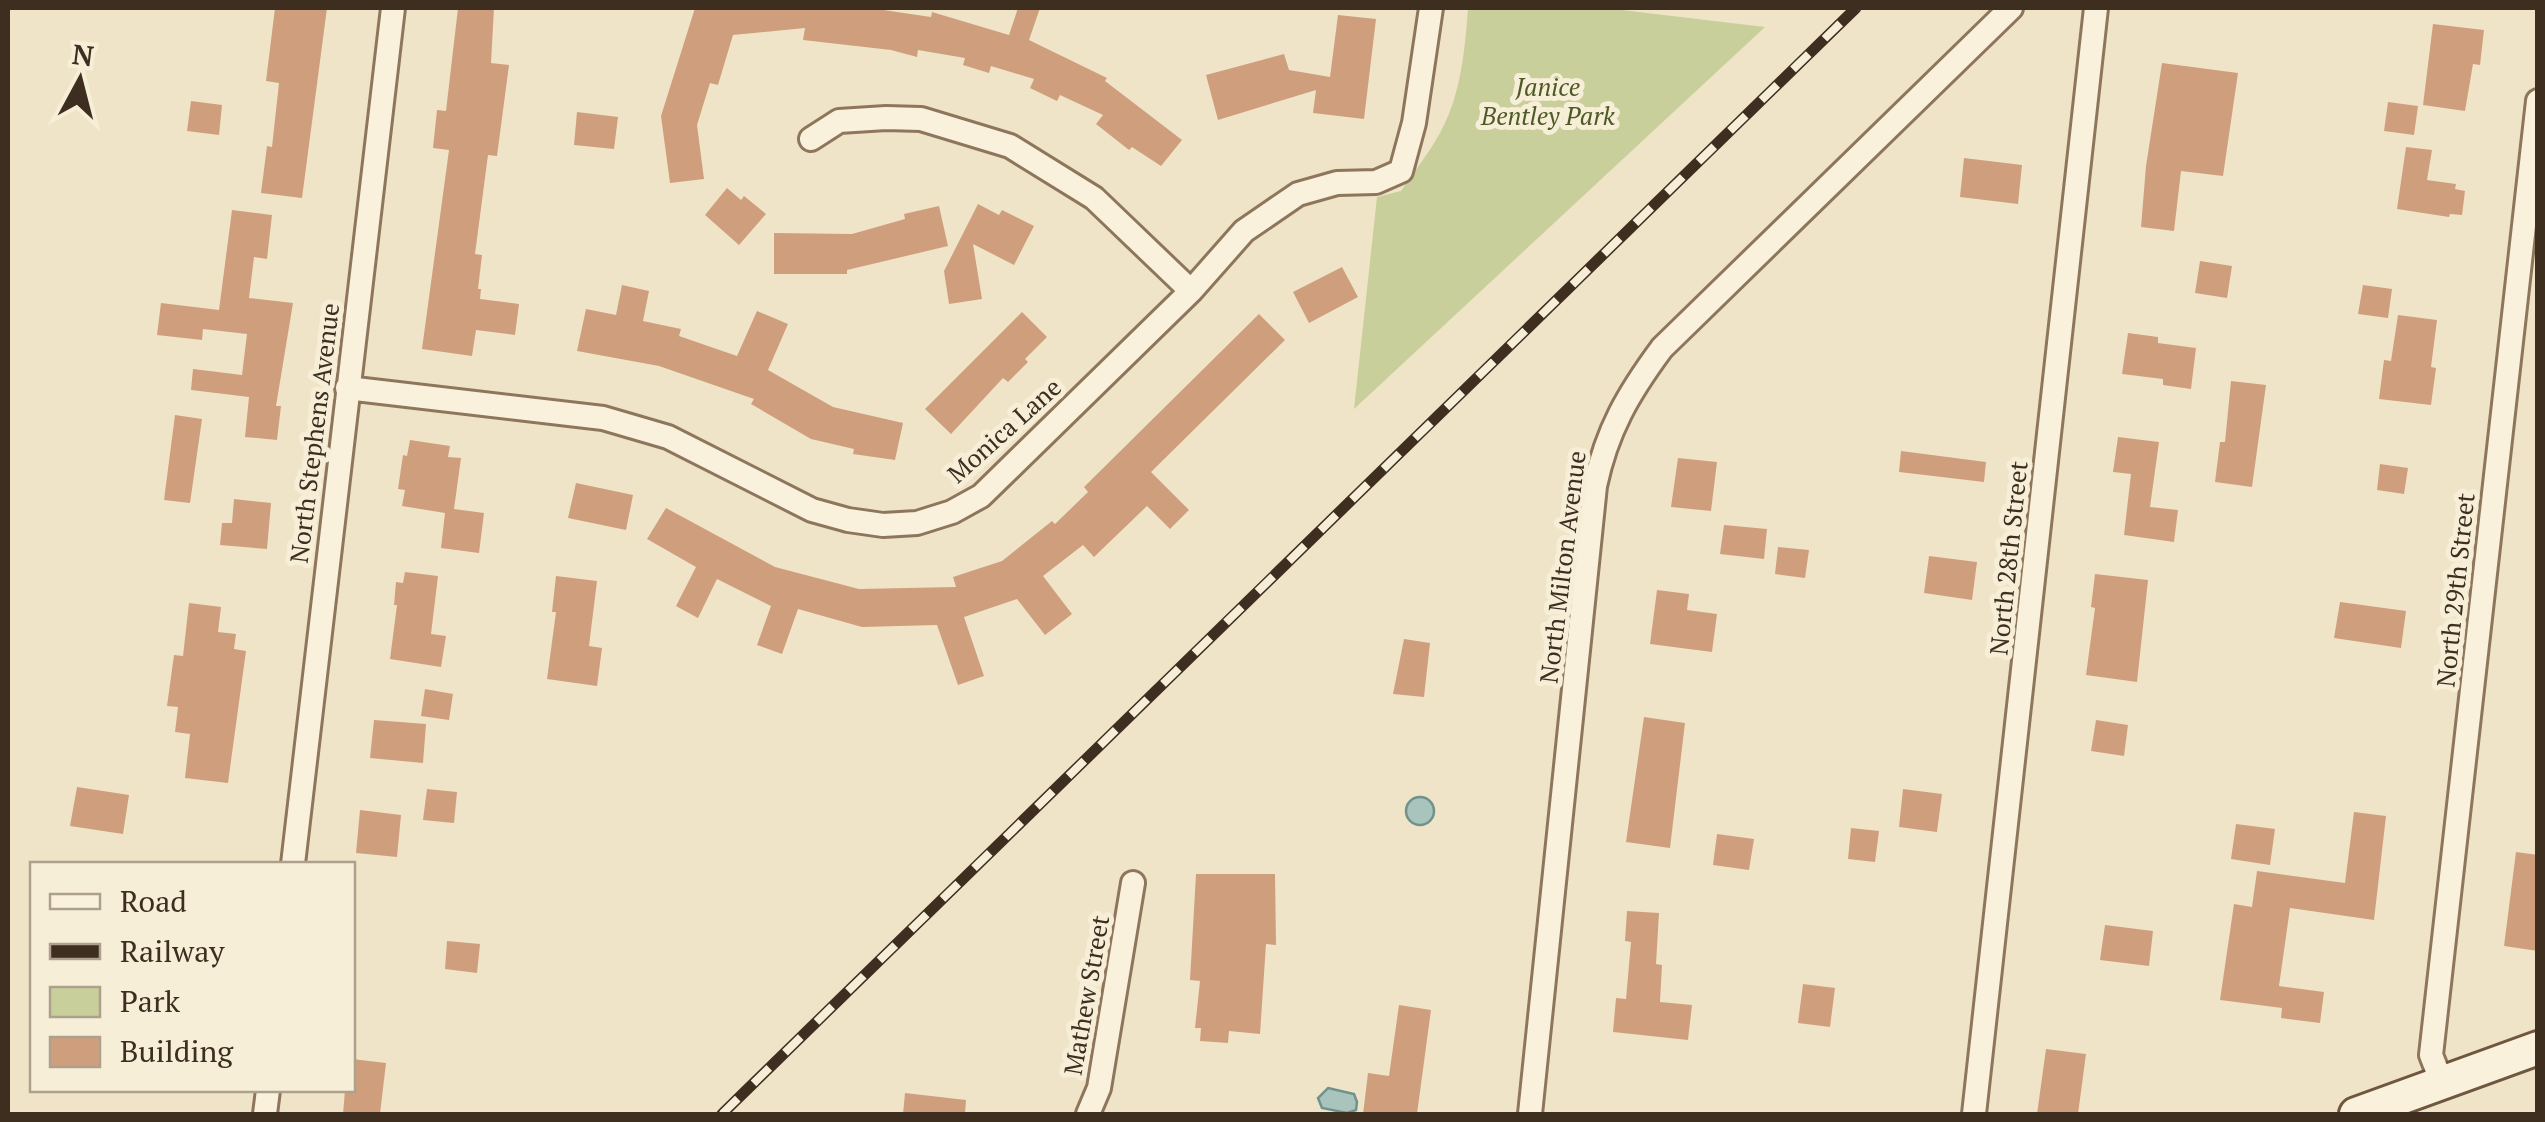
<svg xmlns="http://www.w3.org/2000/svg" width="2545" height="1122" font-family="'PT Serif',serif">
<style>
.green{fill:#c9cf9b}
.water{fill:#a9c4bc;stroke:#6f938a;stroke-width:2.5}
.building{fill:#cf9f7d}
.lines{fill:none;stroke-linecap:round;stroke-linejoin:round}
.street-casing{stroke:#8d765c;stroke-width:28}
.secondary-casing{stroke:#6f573f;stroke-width:38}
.street{stroke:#faf1dc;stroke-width:22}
.secondary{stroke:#faf1dc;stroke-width:32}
.rail-casing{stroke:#3d2e20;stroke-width:11}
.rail{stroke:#f7eed8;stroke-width:8;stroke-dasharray:22;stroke-linecap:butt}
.labels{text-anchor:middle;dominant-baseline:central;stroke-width:10;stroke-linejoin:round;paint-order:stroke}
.park-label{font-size:25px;font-style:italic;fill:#4d5a26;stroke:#f7eed8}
.street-label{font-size:25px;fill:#3d2e20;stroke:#f7eed8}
</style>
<rect width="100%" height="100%" fill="#f0e4c8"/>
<path class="green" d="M1468 8H1605L1765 27 1354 409 1377 197 1401 191C1414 171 1430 152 1441 131 1461 94 1465 49 1468 8Z"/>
<path class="water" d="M1406 811a14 14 0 1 1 28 0a14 14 0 1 1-28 0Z
M1328 1088 1354 1094 1357 1102 1356 1110 1347 1113 1322 1108 1318 1098Z"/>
<path class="building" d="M275 8H327L302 198 261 193 267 146 272 147 279 83 266 81Z
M458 8H494L491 63 509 65 497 156 488 155 475 254 482 255 478 289H481L480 299 519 304 515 335 476 330 472 356 422 349 449 150 433 148 437 110 446 111Z
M695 8H870L931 17 932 12 1009 35 1018 8H1040L1029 40 1107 78 1105 81 1182 140 1161 166 1132 147 1129 150 1096 124 1103 115 1060 95 1057 101 1030 88 1034 79 991 66 989 73 963 65 965 58 918 50 917 57 891 50 803 40 805 28 733 35 718 85 710 83 697 125 704 179 670 183 661 116Z
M1338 15 1376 19 1364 119 1313 113 1316 90 1218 120 1206 75 1284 54 1289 70 1330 77Z
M2433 24 2484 30 2480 65 2473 64 2465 111 2423 105Z
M2162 63 2238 73 2223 176 2181 171 2174 231 2141 227 2146 166Z
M191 101 222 105 219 135 187 131Z
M2388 102 2418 106 2414 135 2384 131Z
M577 112 618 117 614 149 574 145Z
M2406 147 2432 150 2427 180 2456 184 2455 189 2465 191 2462 215 2450 214 2449 217 2397 209Z
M1964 158 2022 165 2018 204 1960 197Z
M727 188 741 200 744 196 766 214 739 245 705 215Z
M978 204 999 215 1002 210 1034 226 1014 265 973 244 982 299 949 304 944 271Z
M939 206 948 246 847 270V274H774V233L852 234 905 219 904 214Z
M232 210 272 215 267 259 254 257 249 298 293 303 276 406H281L277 440 245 437 249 397 191 390 193 369 242 375 247 334 203 329 202 340 157 335 161 303 219 310Z
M2200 261 2232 266 2227 298 2195 293Z
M1342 267 1358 297 1309 323 1293 292Z
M622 285 649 291 643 321 681 329 679 336 737 356 757 311 788 324 768 370 833 407 903 423 895 460 853 454 854 449 811 439 751 404 754 399 659 366 577 351 586 309 616 315Z
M2363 285 2392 289 2388 318 2358 314Z
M1022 312 1047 337 1025 359 1028 362 1008 382 1003 378 951 434 925 409Z
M1259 314 1285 340 1151 472 1189 510 1170 529 1147 506 1094 557 1083 545 1043 576 1072 614 1045 635 1017 599 964 617 984 676 958 685 937 625 862 627 798 609 782 654 757 645 771 606 717 579 698 618 676 606 696 567 647 539 666 508 775 567 859 589 956 587 953 577 1002 561 1052 521 1055 524 1088 492 1084 487Z
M2398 315 2437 320 2431 367 2436 368 2431 405 2379 399 2384 360 2391 361Z
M2128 333 2158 337V343L2196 348 2191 389 2163 385V379L2122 374Z
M2231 381 2266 385 2252 487 2215 482 2220 442H2225Z
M175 415 202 419 190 503 164 500Z
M2118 437 2159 442 2150 507 2178 510 2174 542 2124 535 2131 474 2113 472Z
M410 440 450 446 448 457 461 458 454 509 484 513 479 553 441 548 445 513 402 506 405 490 398 489 403 455 407 456Z
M1901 451 1986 462 1984 482 1899 472Z
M1678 458 1717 462 1711 511 1671 507Z
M2380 464 2408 468 2404 494 2377 490Z
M576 483 633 495 626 530 568 518Z
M234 499 271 503 267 549 220 545 222 523H232Z
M1724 525 1767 529 1764 559 1720 554Z
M1778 547 1809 550 1805 578 1775 574Z
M1929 556 1977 562 1972 600 1924 593Z
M405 572 438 576 431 634 446 636 441 667 390 659 397 605H394L396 582 403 583Z
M2095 574 2148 580 2137 682 2086 675 2095 608 2091 607Z
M556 576 597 581 589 646 602 648 597 686 547 679 556 612H552Z
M1657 590 1689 594 1687 610 1717 614 1712 652 1650 644Z
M2340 602 2406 611 2401 648 2334 638Z
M189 603 221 607 218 632 236 634 234 649 246 651 228 783 185 778 190 734 175 732 178 707 167 706 174 655 183 656Z
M1404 639 1430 643 1424 697 1393 694Z
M425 689 453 694 449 720 421 716Z
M1644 717 1685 723 1670 848 1626 842Z
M374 720 426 724 423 763 370 758Z
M2096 720 2128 725 2124 756 2091 751Z
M77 787 129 795 123 834 70 826Z
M427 789 457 792 454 823 423 820Z
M1903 789 1942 794 1937 832 1899 827Z
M360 810 401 815 397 857 356 853Z
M2354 812 2386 816 2374 920 2290 908 2279 986 2324 992 2320 1023 2281 1018 2282 1008 2220 1000 2234 904 2252 907 2257 871 2345 883Z
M2236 824 2275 829 2270 865 2231 859Z
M1851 828 1879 831 1875 862 1848 859Z
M1717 834 1754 839 1749 870 1713 865Z
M2516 852 2538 855V951L2504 946Z
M1196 874H1275L1276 945 1266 944 1260 1034 1229 1031 1228 1043 1200 1041 1201 1028H1195L1200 981 1190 980Z
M1627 911 1659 913 1656 964 1662 965 1660 1002 1692 1005 1688 1040 1613 1032 1616 998 1626 999 1631 942 1625 941Z
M2105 925 2153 931 2149 966 2100 960Z
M447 941 480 944 477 973 445 969Z
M1803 984 1835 988 1830 1027 1798 1023Z
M1399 1005 1431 1010 1417 1114H1363L1368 1073 1389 1076Z
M2046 1049 2086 1054 2078 1114H2037Z
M352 1059 386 1063 380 1114H343L345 1090H352Z
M905 1093 966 1100 965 1114H903Z"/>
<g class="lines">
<g class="street-casing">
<path id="street" d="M811 139 839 121 886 118 921 119 1010 146 1094 198 1191 291
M347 388 603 418 668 437 812 510 848 520 883 525 917 523 952 512 981 496 1191 291 1244 231 1298 194 1337 183 1376 182 1401 171 1414 123 1431 8
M293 864 393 8
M2442 1083 2431 1055 2538 101
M265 1114 268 1090
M1088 1114 1099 1088 1133 883
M1530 1114 1595 486C1607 430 1628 394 1662 348L2011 8
M1974 1114 2096 8"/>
</g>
<g class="secondary-casing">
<path id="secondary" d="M2356 1114 2538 1048"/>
</g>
<use href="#street" class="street"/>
<use href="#secondary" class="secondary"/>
<g class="rail-casing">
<path id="rail" d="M722 1114 1856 8"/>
</g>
<use href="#rail" class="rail"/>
</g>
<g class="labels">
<g class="park-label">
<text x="1548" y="86">Janice<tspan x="1548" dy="29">Bentley Park</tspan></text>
</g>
<g class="street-label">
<text transform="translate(1004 430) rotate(-42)">Monica Lane</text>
<text transform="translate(314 433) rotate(-83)">North Stephens Avenue</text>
<text transform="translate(2008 558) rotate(-84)">North 28th Street</text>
<text transform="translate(1562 567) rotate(-83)">North Milton Avenue</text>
<text transform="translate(2455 590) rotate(-84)">North 29th Street</text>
<text transform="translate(1086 995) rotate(-80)">Mathew Street</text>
</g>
</g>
<rect width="2545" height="1122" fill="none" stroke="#3d2e20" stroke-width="20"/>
<rect x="30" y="862" width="325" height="230" fill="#f7eed8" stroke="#ada18e" stroke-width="2.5"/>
<rect x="50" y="894" width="50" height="15" fill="#faf1dc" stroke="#ada18e" stroke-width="2.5"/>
<text x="120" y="912" font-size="30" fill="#3d2e20">Road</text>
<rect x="50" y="944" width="50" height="15" fill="#3d2e20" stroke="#ada18e" stroke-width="2.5"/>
<text x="120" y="962" font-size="30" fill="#3d2e20">Railway</text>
<rect x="50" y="987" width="50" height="30" fill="#c9cf9b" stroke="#ada18e" stroke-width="2.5"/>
<text x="120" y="1012" font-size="30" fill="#3d2e20">Park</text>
<rect x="50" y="1037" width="50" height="30" fill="#cf9f7d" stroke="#ada18e" stroke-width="2.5"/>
<text x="120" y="1062" font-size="30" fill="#3d2e20">Building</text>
<g transform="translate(80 80) rotate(7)" stroke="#f7eed8" stroke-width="8" paint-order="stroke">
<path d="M0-8L18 38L0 25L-18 38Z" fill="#3d2e20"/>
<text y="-15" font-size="28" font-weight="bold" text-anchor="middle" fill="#3d2e20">N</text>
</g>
</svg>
